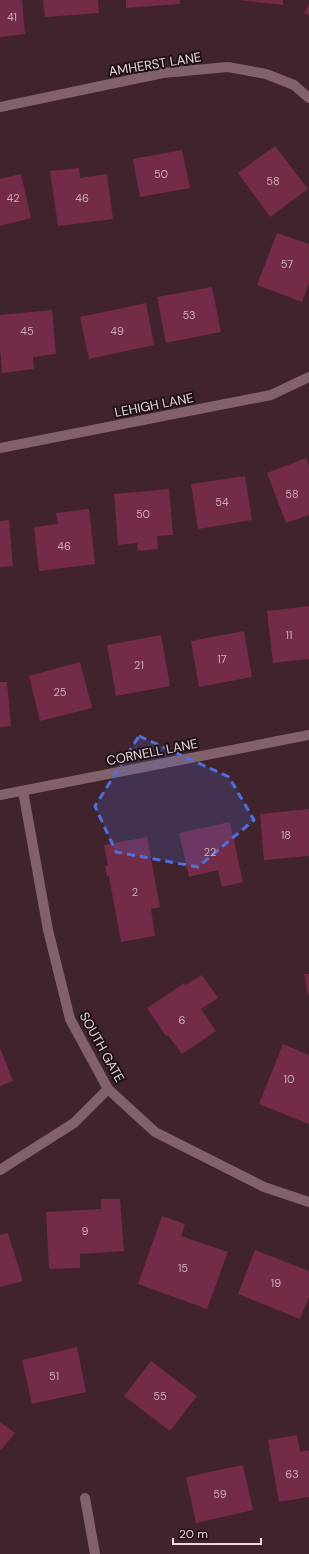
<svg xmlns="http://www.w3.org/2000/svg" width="309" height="1554" font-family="'DM Sans',sans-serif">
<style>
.building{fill:#732b47}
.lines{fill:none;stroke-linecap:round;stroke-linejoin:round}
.street{stroke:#83616c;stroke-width:10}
.marked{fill:#5070d9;fill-opacity:0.2;stroke:#5070d9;stroke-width:3;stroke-dasharray:8 5;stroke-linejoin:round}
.labels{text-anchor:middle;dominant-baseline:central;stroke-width:4;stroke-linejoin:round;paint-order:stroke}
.number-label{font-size:11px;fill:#cdacb8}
.street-label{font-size:13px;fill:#ebd7dd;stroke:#1e1115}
</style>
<rect width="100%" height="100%" fill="#40232d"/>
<path class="building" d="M0 0H22L25 34 0 37Z
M43 0H98L99 13 45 17Z
M126 0H180V4L126 8Z
M239 0H283V5Z
M309 4V15L304 13Z
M275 146 308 189 270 217 238 173Z
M182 150 190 188 140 197 133 159Z
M79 168 80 178 107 174 113 219 58 226 50 171Z
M21 174 31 218 0 226V179Z
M277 233 309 244V283L302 302 257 285Z
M212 287 221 332 166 343 157 297Z
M146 303 154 345 89 359 80 317Z
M52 310 56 354 33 357 34 369 2 373 0 348V315Z
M306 458 309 466V515L286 523 267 473Z
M245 476 252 520 198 529 191 484Z
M169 489 173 535 157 536 158 549 138 551 137 543 118 545 114 494Z
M89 509 95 564 39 571 34 527 58 524 56 513Z
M9 520 13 566 0 567V521Z
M309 606V659L273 663 267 611Z
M244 631 252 677 199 687 191 641Z
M161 635 170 686 116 696 107 645Z
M80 662 92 708 40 721 29 676Z
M0 682H7L11 726 0 727Z
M309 809V856L264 860 260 814Z
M230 822 243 882 222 887 218 870 189 877 179 833Z
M147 837 160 907 151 909 155 936 121 942 109 876 107 877 105 866H108L104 845Z
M304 974H309V995H308Z
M202 975 218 998 201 1009 216 1031 182 1054 168 1035 166 1036 147 1008 184 983 185 985Z
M283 1044 309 1055V1124L259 1104Z
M0 1048 13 1081 0 1086Z
M101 1199H120L124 1251 80 1254V1268L49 1269 46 1212 101 1209Z
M162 1216 185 1224 181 1236 228 1252 207 1309 138 1284Z
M8 1233 23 1281 0 1287V1235Z
M255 1250 309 1271V1297L300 1319 238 1294Z
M77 1347 86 1392 32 1404 22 1360Z
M151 1361 197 1396 170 1431 124 1396Z
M0 1422 15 1433 1 1450 0 1449Z
M297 1435 300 1452 309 1450V1497L279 1502 268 1440Z
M243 1465 253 1510 196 1523 186 1477Z"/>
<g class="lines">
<path class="street" d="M0 107 163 73 228 67 266 74 294 85 309 98
M0 448 271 395 309 377
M23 791 48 930 70 1019 108 1089 155 1132 264 1187 309 1202
M0 795 309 735
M0 1170 74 1123 108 1089
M85 1498 95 1554"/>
</g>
<path class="marked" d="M139 736 229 777 254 820 198 867 116 852 95 806Z"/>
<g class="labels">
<g class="number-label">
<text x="12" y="17">41</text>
<text x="161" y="174">50</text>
<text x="273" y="181">58</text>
<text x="13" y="198">42</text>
<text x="82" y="198">46</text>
<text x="287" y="264">57</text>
<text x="189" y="315">53</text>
<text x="27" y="331">45</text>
<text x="117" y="331">49</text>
<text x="292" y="494">58</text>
<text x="222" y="502">54</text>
<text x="143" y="514">50</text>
<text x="64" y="546">46</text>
<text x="289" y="635">11</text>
<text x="222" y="659">17</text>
<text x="139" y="665">21</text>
<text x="60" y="692">25</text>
<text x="286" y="835">18</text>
<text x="210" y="852">22</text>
<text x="135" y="892">2</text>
<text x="182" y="1020">6</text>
<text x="289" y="1079">10</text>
<text x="85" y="1231">9</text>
<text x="183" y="1268">15</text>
<text x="276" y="1283">19</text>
<text x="54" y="1376">51</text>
<text x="160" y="1396">55</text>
<text x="292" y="1474">63</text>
<text x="220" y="1494">59</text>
</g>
<g class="street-label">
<text transform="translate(155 64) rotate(-9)">AMHERST LANE</text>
<text transform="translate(154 405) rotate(-11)">LEHIGH LANE</text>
<text transform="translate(152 752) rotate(-11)">CORNELL LANE</text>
<text transform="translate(102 1047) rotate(61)">SOUTH GATE</text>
</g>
</g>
<path d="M173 1538v6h88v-6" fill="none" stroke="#ebd7dd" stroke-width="2"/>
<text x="179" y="1538" font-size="12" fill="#ebd7dd" stroke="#1e1115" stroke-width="3" paint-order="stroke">20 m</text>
</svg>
